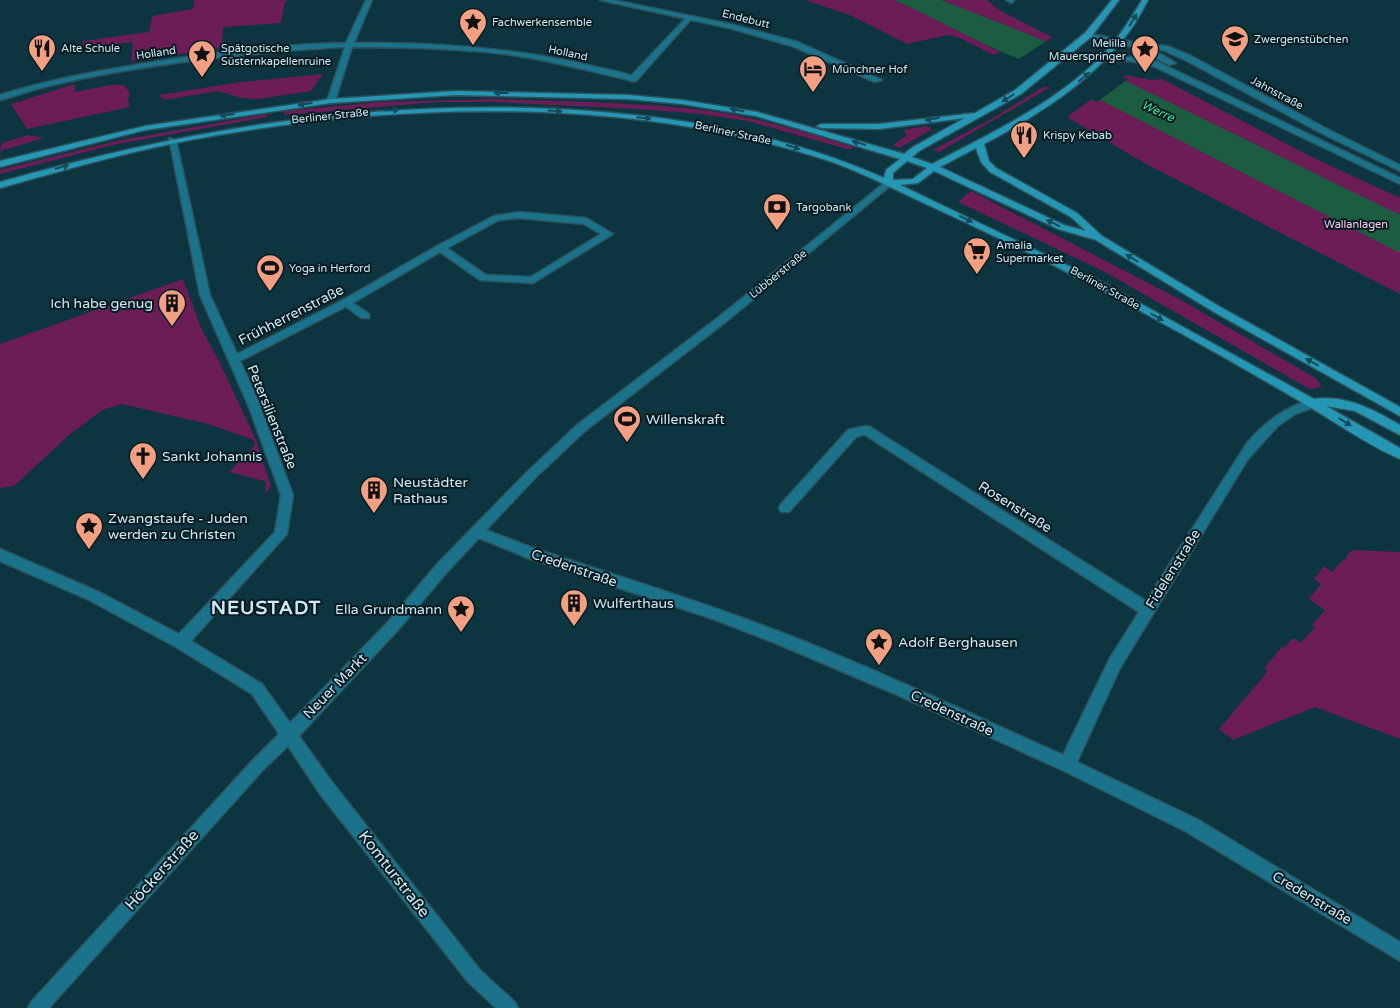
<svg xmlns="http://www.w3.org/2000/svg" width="1400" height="1008" font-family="'Varela Round',sans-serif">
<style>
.green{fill:#6c1c56}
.water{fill:#1c5c40}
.pier{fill:#0c3540}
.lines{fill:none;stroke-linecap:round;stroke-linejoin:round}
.service-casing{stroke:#2b525c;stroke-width:3}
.pedestrian-casing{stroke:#2b525c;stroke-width:3}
.minor-casing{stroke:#2b525c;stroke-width:3}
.tertiary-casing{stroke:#2b525c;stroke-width:3}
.secondary-casing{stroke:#2b525c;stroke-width:3}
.service{fill:#1a738b;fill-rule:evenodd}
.pedestrian{fill:#1a738b;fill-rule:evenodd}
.minor{fill:#1a738b;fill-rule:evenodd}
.tertiary{fill:#1a738b;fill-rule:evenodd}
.secondary{fill:#2596b4;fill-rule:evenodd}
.oneway{fill:#124c5c}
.labels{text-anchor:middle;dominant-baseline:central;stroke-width:4;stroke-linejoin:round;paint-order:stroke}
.far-street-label{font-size:11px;fill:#cee8f1;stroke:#051b21}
.far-poi-label{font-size:11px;fill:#cee8f1;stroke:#051b21;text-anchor:start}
.far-park-label{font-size:11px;fill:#f9cae7;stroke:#051b21}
.far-water-label{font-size:12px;font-style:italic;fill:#47e7a3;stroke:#051b21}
.poi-label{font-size:14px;fill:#cee8f1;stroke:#051b21;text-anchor:start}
.street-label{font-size:14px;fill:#cee8f1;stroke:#051b21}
.near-street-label{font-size:16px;fill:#cee8f1;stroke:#051b21}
.district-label{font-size:19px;font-weight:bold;letter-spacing:1px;fill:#cee8f1;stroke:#051b21}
</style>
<rect width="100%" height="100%" fill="#0c3540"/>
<path class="green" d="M194 0H289L285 2 281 23 223 27 222 48 131 61 133 42 82 48 83 41 149 32 152 16 193 9Z
M805 0H894L929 15 1000 52 994 55 960 38 948 35 907 44 852 16Z
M941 0H987L999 10 1052 37 1046 42Z
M323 74 311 91 258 99 241 98 218 91 164 100 159 95 240 82Z
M1125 75 1151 80 1162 79 1314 158 1400 198V294L1146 164 1067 117Z
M75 84V92L110 85H124L130 93 128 100 130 107 27 129 11 104Z
M1045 86 1049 88 939 152 933 150 991 119Z
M493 99C563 101 633 102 702 110 754 116 804 132 853 147L850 150 748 121 701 114 639 109 493 102H437L284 115V111L380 102Z
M267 114V117L117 144 0 174V170L116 141Z
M926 126 931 128V130L899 148 893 145 906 136 904 130Z
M28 135 44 138 0 151 2 143Z
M971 191 1181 300 1317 379 1321 385 1320 387 1312 389 1306 387 1103 271 958 202Z
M183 279 201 328 218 359 256 440 271 487 265 493 266 483 264 481 229 472 255 445 254 440 208 424 122 404 102 410 68 436 14 486 0 488V344Z
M1352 550 1400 552V739L1315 707 1233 740 1219 729 1268 671 1264 668 1282 647 1284 648 1293 638 1301 643 1314 628 1317 629 1312 625 1325 610 1309 599 1321 584 1314 579 1324 566 1332 572 1344 559 1348 561 1345 558Z"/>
<path class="water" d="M894 0H941L1038 38 1400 215V253L1024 61C979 44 938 19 894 0Z"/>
<path class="pier" d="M1048 40 1128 79 1097 102 1016 61Z"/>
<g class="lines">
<g class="service-casing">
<path id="service" d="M687 17 692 18 636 81H630V77Z
M347 299 369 314V318H361L343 304V300Z
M866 426 870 427 872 430 870 433 856 437 789 512H781L779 508 781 504 848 430Z"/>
</g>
<g class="pedestrian-casing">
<path id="pedestrian" d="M888 180 892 183 891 185 728 320 585 431 535 478 486 530 538 550 540 554 538 558 533 560 479 538 448 571 398 630 299 736 332 782 334 788 332 794 326 796 320 794 288 746 262 771 49 1008H28L31 1002 252 761 279 734 252 694 176 647 89 600 0 561V549L99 592 179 634 275 532 281 495 249 407 255 403 259 404 293 495 287 534 191 641 262 684 290 723 388 622 438 563 527 472 577 425 720 316Z"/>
</g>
<g class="minor-casing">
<path id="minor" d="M366 0H372L354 43C436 42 517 48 597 67 609 70 627 72 637 79L633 81C591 71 549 60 505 54 454 48 403 47 352 47L335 101 331 103 327 101 345 47H342C243 53 144 64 48 86 31 90 16 96 0 100V95C46 80 94 72 141 64 209 53 278 44 346 43Z
M600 0H613L730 24 798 42 882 80 875 82 792 46 729 28Z
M1006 0H1014V1L1011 3Z
M1140 44 1167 46 1191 56 1331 131 1400 165V171L1325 135 1185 60 1163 50 1137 48V44Z
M169 138 176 140 210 295 237 354 343 300 437 246 494 216 519 212 586 218 613 234 533 283 480 280 440 252 351 304 240 361 261 407 255 411 249 407 200 295ZM519 218 584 224 601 234 531 277 486 275 447 248 499 220Z
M1313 399 1317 400 1319 403 1317 406 1295 414 1278 426 1248 459 1120 668 1077 762 1197 819 1400 942V961L1185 831 1062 770 893 693 775 643 713 619 528 558 526 554 528 550 533 548C617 576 701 601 783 633 878 670 971 714 1063 755L1110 658 1139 612 862 433 860 430 862 427H870L1146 601 1247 443C1266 421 1285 407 1313 399Z
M326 780 332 782 480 970 515 1002 518 1008H496L468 982 320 794 318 788 320 782Z"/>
</g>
<g class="tertiary-casing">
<path id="tertiary" d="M1085 33 1143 44 1176 63 1169 65 1138 48 1085 37Z
M1102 57H1130L1158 62 1400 178V184L1153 66 1130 61H1102Z"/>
</g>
<g class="secondary-casing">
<path id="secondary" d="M1112 0H1119L1091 37 1021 94 919 151 912 157 932 164C991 133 1054 104 1102 56 1118 39 1130 20 1142 0H1148C1142 11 1136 23 1128 33 1090 83 1038 115 984 144L989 161 996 168 1077 213 1102 236 1222 308 1400 407V416L1214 312 1096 240 1058 229 934 171 918 183 900 185 1096 279 1314 399C1347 395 1372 409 1400 425V435L1355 411 1326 406 1400 448V459C1365 444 1330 418 1296 399 1228 359 1158 320 1088 283 1030 253 972 225 913 198 882 183 850 167 817 157 630 98 410 102 218 135 144 147 72 168 0 188V182C188 129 362 100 558 109 671 115 780 132 884 178L886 170 900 159 756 116 682 104 628 99 456 95 331 103 145 130 0 167V161L145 126 331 99 456 91 628 95 682 100 757 112 904 154 913 147 965 118 879 129 821 128 817 126 821 124H879L975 113 1015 90 1085 33ZM976 148 981 162 990 172 1071 217 1086 231 1064 225 940 167ZM907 161 927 168 913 179 893 180V173Z"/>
</g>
<use href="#service" class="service"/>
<use href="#pedestrian" class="pedestrian"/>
<use href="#minor" class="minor"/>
<use href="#tertiary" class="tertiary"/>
<use href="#secondary" class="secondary"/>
</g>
<defs><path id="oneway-solid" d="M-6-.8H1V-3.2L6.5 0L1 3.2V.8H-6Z" transform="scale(1.25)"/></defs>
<g class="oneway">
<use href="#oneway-solid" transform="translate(1133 20) rotate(-58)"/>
<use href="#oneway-solid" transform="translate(1084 77) rotate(-39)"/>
<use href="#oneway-solid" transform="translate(501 93) rotate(-180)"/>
<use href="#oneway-solid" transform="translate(1008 98) rotate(148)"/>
<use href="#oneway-solid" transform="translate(305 104) rotate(172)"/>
<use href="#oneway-solid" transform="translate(392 110) rotate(-4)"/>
<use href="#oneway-solid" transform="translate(737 110) rotate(-169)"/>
<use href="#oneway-solid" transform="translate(555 111) rotate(4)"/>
<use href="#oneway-solid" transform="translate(227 115) rotate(172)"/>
<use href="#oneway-solid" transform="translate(644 118) rotate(6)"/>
<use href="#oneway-solid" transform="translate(932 119) rotate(170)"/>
<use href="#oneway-solid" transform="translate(859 143) rotate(-164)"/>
<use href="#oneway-solid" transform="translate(793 147) rotate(17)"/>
<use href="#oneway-solid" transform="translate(62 167) rotate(-16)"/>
<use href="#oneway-solid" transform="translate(966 219) rotate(26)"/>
<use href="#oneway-solid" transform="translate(1053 223) rotate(-154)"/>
<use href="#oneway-solid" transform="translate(1132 258) rotate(-149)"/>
<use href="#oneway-solid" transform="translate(1157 317) rotate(29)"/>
<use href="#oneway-solid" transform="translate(1312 362) rotate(-151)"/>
<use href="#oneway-solid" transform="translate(1345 422) rotate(31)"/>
</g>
<defs>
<g id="sight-pin" transform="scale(1.4375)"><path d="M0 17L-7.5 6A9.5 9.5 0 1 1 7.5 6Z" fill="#f3a082" stroke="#051b21"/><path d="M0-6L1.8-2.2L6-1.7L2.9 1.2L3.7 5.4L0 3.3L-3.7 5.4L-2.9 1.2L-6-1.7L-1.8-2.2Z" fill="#111"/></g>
<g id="school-pin" transform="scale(1.4375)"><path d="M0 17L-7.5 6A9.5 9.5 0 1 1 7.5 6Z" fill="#f3a082" stroke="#051b21"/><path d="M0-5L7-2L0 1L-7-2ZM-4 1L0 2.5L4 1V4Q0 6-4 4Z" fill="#111"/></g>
<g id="restaurant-pin" transform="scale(1.4375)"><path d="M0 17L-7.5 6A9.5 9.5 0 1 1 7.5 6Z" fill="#f3a082" stroke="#051b21"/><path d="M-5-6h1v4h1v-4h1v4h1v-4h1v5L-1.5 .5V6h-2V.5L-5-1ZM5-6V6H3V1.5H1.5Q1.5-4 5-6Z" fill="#111"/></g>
<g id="hotel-pin" transform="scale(1.4375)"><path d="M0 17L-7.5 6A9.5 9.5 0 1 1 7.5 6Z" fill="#f3a082" stroke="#051b21"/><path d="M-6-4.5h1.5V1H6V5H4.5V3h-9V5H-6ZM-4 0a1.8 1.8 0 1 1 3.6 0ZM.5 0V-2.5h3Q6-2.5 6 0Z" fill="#111"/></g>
<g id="bank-pin" transform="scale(1.4375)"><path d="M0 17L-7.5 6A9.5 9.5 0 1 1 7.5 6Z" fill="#f3a082" stroke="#051b21"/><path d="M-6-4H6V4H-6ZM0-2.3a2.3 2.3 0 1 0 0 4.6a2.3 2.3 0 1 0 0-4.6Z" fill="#111"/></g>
<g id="supermarket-pin" transform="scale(1.4375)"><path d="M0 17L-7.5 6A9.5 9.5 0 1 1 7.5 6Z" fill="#f3a082" stroke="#051b21"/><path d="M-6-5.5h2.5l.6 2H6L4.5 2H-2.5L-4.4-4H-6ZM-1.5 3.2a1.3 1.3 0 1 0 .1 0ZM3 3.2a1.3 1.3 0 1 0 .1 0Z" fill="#111"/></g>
<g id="stadium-pin" transform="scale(1.4375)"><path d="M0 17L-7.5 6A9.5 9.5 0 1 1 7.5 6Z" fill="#f3a082" stroke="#051b21"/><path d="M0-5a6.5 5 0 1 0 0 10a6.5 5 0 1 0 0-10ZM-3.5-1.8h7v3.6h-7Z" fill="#111"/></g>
<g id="building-pin" transform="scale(1.4375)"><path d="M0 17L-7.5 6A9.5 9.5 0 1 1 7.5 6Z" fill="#f3a082" stroke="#051b21"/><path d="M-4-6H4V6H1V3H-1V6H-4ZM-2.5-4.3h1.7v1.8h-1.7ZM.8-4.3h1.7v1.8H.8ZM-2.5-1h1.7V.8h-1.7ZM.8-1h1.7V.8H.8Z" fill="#111"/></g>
<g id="church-pin" transform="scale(1.4375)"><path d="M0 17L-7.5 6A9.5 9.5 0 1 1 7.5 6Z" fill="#f3a082" stroke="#051b21"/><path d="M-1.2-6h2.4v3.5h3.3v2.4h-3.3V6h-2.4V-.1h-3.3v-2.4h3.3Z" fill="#111"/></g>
</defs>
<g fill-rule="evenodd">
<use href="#sight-pin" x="473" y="22"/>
<use href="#school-pin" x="1235" y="39"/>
<use href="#restaurant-pin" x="42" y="48"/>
<use href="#sight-pin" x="1145" y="49"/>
<use href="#sight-pin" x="202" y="54"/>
<use href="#hotel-pin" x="813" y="69"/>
<use href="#restaurant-pin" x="1024" y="135"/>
<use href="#bank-pin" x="777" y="207"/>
<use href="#supermarket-pin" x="977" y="251"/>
<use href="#stadium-pin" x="270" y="268"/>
<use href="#building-pin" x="172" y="303"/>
<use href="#stadium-pin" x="627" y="419"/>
<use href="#church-pin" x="143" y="456"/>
<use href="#building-pin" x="374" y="490"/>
<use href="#sight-pin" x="89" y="526"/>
<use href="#building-pin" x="574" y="603"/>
<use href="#sight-pin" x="461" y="609"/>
<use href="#sight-pin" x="879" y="642"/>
</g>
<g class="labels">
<g class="far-street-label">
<text transform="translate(746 19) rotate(14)">Endebutt</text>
<text transform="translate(156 53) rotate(-9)">Holland</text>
<text transform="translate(568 53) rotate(12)">Holland</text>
<text transform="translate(1277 93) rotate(28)">Jahnstraße</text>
<text transform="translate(330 116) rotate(-6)">Berliner Straße</text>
<text transform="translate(733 133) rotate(12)">Berliner Straße</text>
<text transform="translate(778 274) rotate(-39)">Lübberstraße</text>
<text transform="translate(1105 288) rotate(29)">Berliner Straße</text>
</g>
<g class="far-poi-label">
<text x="492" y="22">Fachwerkensemble</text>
<text x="1254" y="39">Zwergenstübchen</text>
<text x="1126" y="43" text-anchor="end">Melilla<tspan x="1126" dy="13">Mauerspringer</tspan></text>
<text x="61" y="48">Alte Schule</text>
<text x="221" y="48">Spätgotische<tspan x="221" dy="13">Süsternkapellenruine</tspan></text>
<text x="832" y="69">Münchner Hof</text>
<text x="1043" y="135">Krispy Kebab</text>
<text x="796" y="207">Targobank</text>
<text x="996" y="245">Amalia<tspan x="996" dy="13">Supermarket</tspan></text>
<text x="289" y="268">Yoga in Herford</text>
</g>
<g class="far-park-label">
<text x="1356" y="224">Wallanlagen</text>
</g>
<g class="far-water-label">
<text transform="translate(1158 111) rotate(25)">Werre</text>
</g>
<g class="poi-label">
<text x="153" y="303" text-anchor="end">Ich habe genug</text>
<text x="646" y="419">Willenskraft</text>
<text x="162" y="456">Sankt Johannis</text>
<text x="393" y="482">Neustädter<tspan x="393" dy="16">Rathaus</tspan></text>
<text x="108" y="518">Zwangstaufe - Juden<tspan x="108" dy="16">werden zu Christen</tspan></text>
<text x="593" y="603">Wulferthaus</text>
<text x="442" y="609" text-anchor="end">Ella Grundmann</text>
<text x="898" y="642">Adolf Berghausen</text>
</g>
<g class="street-label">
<text transform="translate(291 315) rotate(-27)">Frühherrenstraße</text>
<text transform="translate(272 417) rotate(68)">Petersilienstraße</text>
<text transform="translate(1015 507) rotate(32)">Rosenstraße</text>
<text transform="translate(574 568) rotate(19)">Credenstraße</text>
<text transform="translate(1173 569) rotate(-58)">Fidelenstraße</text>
<text transform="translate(335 686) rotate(-46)">Neuer Markt</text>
<text transform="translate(952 713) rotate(25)">Credenstraße</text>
<text transform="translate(1312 898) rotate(31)">Credenstraße</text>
</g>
<g class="near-street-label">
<text transform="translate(162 870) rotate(-48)">Höckerstraße</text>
<text transform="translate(394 874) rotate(52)">Komturstraße</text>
</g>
<g class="district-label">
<text x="266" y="608">NEUSTADT</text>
</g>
</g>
</svg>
